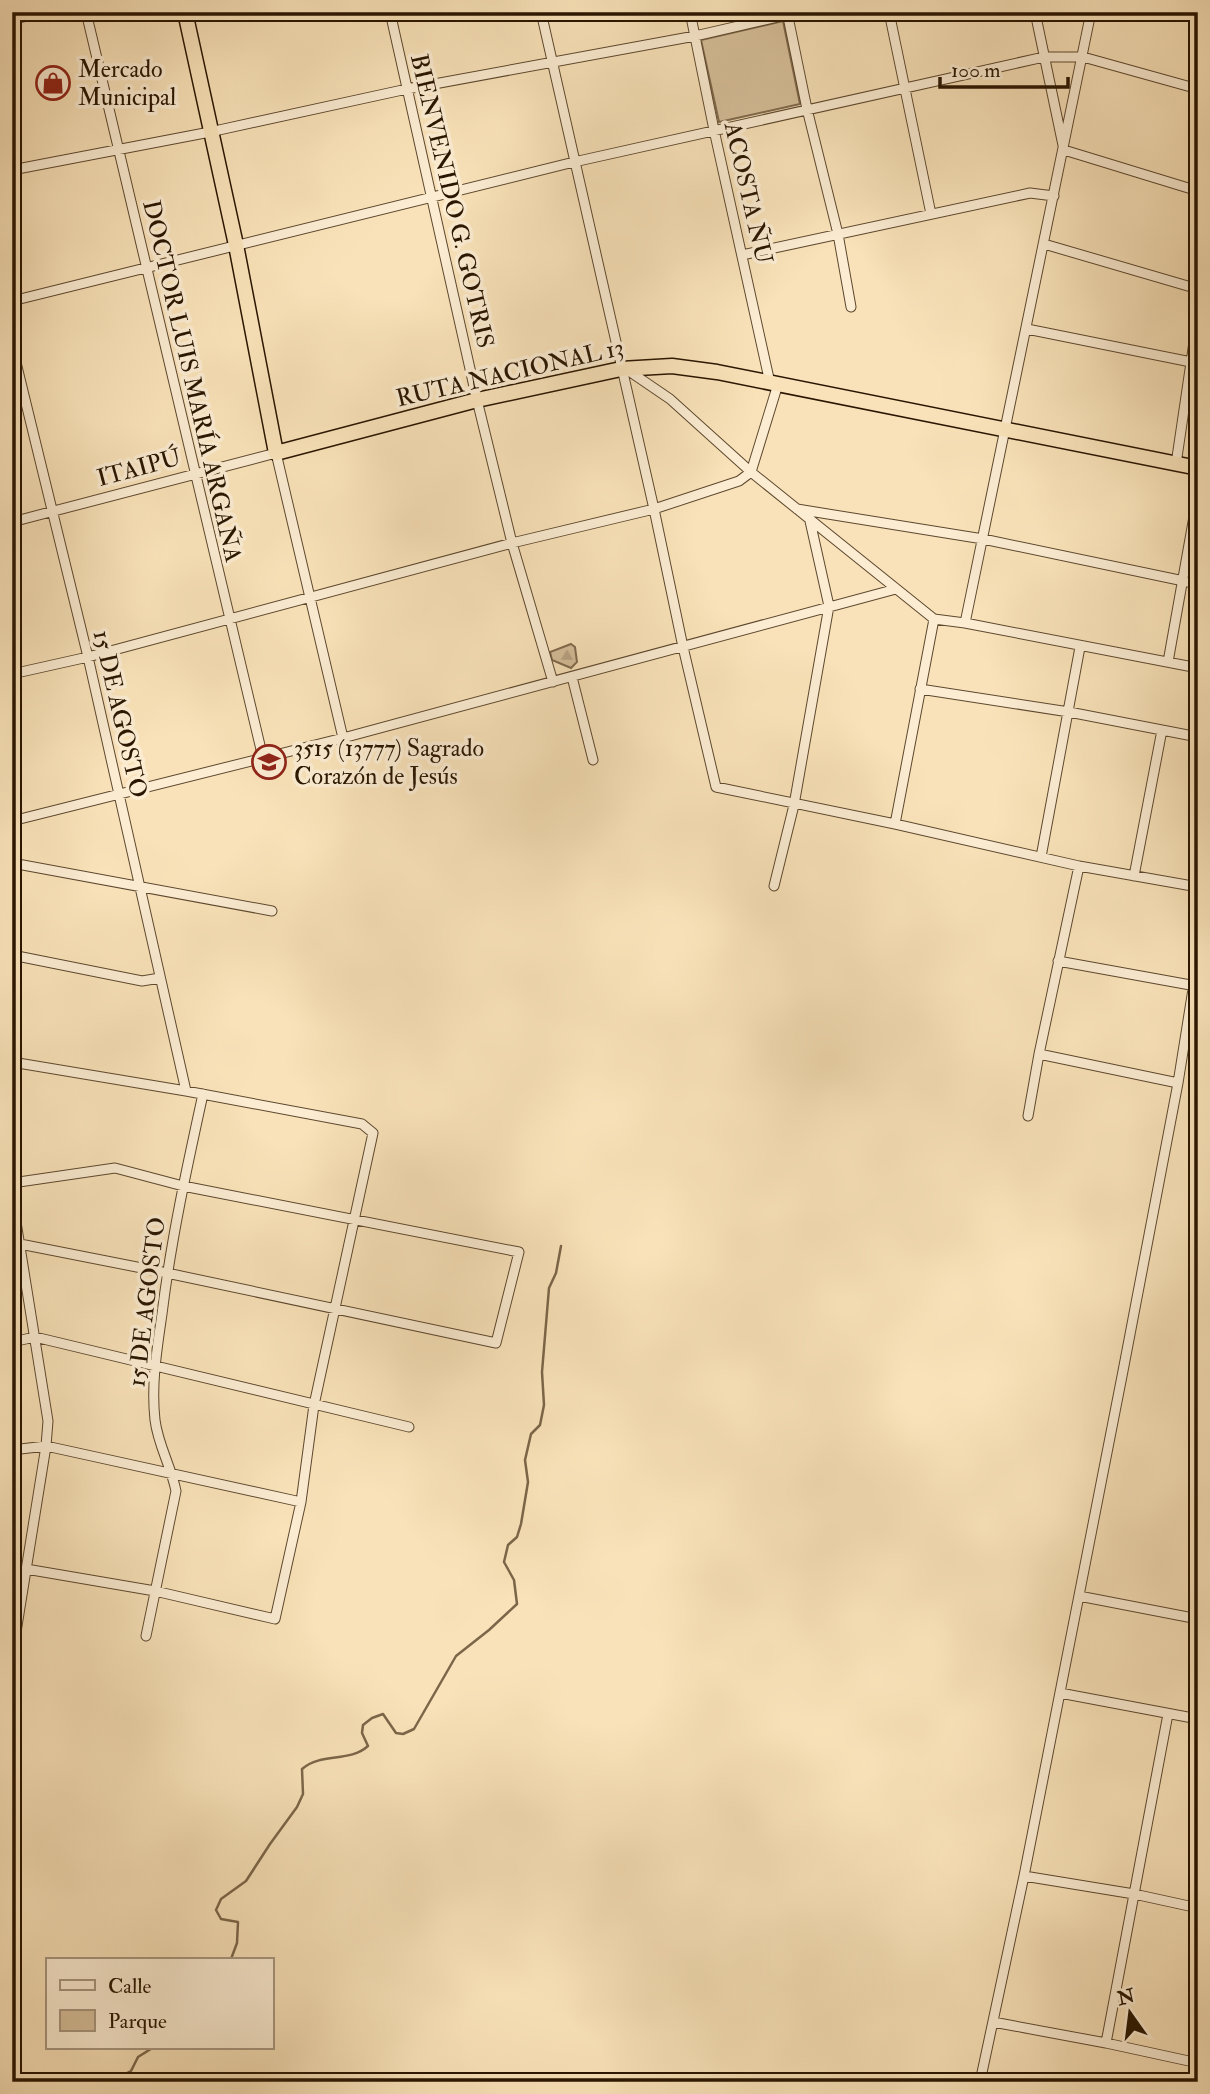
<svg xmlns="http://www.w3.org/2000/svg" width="1210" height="2094" font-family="'IM FELL Double Pica',serif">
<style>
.forest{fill:url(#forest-firs);stroke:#806a4d;stroke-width:2}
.green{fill:#d6bf9a;stroke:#806a4d;stroke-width:2}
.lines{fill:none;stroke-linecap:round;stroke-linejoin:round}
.stream{stroke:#7b6649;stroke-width:2.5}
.minor-casing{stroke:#5d482e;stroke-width:11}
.trunk-casing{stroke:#291500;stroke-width:17}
.minor{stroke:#fbecd2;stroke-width:9}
.trunk{stroke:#f9e2b9;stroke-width:14}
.labels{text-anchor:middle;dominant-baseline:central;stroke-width:7;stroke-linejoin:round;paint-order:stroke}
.poi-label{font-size:24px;fill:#291500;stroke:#fbecd2;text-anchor:start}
.street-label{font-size:24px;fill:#291500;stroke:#fbecd2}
</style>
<defs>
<pattern id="forest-firs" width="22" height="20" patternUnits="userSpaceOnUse" patternTransform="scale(1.75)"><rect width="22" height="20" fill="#d6bf9a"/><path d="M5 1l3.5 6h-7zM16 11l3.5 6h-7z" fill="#b8a383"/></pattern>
</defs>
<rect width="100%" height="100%" fill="#f9e2b9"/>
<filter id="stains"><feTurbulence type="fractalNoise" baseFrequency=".00286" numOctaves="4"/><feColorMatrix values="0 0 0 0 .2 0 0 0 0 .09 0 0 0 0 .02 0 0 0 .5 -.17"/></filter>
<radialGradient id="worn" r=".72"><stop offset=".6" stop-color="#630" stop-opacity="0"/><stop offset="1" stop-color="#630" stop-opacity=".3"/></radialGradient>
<path class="forest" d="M571 644 575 647 577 662 571 668 552 660 550 652Z"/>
<path class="green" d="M783 21 800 104 719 122 701 40Z"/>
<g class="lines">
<path class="stream" d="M231 1959 237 1943 238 1922 221 1919 216 1910 221 1899 246 1881 270 1844 297 1807 303 1794 302 1769C322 1752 349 1763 368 1746L362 1733 363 1725 372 1718 383 1714 396 1733 403 1734 414 1729 456 1656 489 1630 517 1604 514 1580 504 1562 508 1545 517 1537 521 1524 528 1482 525 1460 531 1434 540 1425 544 1405 542 1372 549 1288 556 1273 561 1246
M100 2082 119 2077 131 2071 138 2057 154 2047"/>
<g class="minor-casing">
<path id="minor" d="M86 12 263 758
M390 12 477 400 512 543 553 682
M541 12 654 509 683 647 716 787 895 824 1079 866 1198 887
M690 12 714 130 770 383
M787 12 807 109 838 234 851 307
M889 12 931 214
M1035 12 1064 150 1198 191
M12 19 48 12
M12 170 210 132 407 89 695 36 799 12
M1044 244 1198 289
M742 255 1030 193 1054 196
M12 301 574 162 1044 57H1083L1198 89
M1027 329 1191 362
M12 346 88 657 186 1091
M626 369 670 399 751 472 934 619 965 623 1198 668
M1176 464 1198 315
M797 509 983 539 1198 584
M12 522 276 453 343 738
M965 623 1091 12
M1168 662 1198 494
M12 674 88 657 512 543 654 509 739 481 751 472 778 384
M572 677 593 760
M920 689 1069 712 1198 737
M12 821 343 738 896 589
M895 824 934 619
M1041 857 1080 647
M12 863 272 911
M1134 876 1162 730
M774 886 794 805 829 606 810 521
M12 955 142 981 160 978
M1058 961 1196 986
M1039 1054 1178 1083
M12 1062 186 1091 362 1124 373 1133 314 1405 301 1502
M1028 1116 1039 1054 1079 866
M12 1183 115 1168 183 1186 519 1252 496 1343 167 1273 20 1244
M12 1197 48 1421 46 1446 12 1657
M12 1342 35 1337 409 1427
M12 1450 46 1446 301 1502 275 1619 155 1591 26 1569
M1079 1596 1198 1619
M146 1636 176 1491C171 1466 158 1445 155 1420 151 1384 157 1349 162 1314 171 1240 187 1167 203 1094
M1060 1693 1198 1719
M1024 1876 1134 1894 1198 1908
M993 2022 1106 2043 1198 2063
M1106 2043 1168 1714
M980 2082 1024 1876 1123 1371 1178 1083 1198 958
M1192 2082 1198 2052"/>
</g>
<g class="trunk-casing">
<path id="trunk" d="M185 12 236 245 276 453 477 400 621 369 672 366 717 372 1198 468"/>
</g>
<use href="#minor" class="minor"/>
<use href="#trunk" class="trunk"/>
</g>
<defs>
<g id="shop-ring" transform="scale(1.75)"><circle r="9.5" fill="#fbecd2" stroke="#8f2418" stroke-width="1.5"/><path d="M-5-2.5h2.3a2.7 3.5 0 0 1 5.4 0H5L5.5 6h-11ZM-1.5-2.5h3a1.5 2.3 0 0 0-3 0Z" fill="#8f2418"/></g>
<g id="school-ring" transform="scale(1.75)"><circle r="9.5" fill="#fbecd2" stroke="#8f2418" stroke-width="1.5"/><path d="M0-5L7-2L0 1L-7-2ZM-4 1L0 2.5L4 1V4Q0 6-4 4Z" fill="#8f2418"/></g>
</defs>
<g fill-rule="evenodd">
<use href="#shop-ring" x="53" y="83"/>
<use href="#school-ring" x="269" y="762"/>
</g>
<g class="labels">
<g class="poi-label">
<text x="78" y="69">Mercado<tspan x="78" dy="28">Municipal</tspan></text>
<text x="294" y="748">3515 (13777) Sagrado<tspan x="294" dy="28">Corazón de Jesús</tspan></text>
</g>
<g class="street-label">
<text transform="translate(748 193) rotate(77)">ACOSTA ÑU</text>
<text transform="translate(452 201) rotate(77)">BIENVENIDO G. GOTRIS</text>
<text transform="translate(510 373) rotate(-13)">RUTA NACIONAL 13</text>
<text transform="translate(192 381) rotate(77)">DOCTOR LUIS MARÍA ARGAÑA</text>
<text transform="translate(139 468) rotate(-15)">ITAIPÚ</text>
<text transform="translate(120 714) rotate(77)">15 DE AGOSTO</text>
<text transform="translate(147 1302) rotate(-83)">15 DE AGOSTO</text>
</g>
</g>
<rect width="1210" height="2094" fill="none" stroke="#f9e2b9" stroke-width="42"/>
<rect x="14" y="14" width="1182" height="2066" fill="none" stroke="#291500" stroke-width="3.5"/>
<rect x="21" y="21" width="1168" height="2052" fill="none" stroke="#291500" stroke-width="2"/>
<rect x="46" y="1958" width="228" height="91" fill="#fbecd2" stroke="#a7967e" stroke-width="2"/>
<rect x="60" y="1980" width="35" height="10" fill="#fbecd2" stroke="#a7967e" stroke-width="2"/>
<text x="108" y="1993" font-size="21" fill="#291500">Calle</text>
<rect x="60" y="2010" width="35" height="21" fill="#d6bf9a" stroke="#a7967e" stroke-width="2"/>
<text x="108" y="2028" font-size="21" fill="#291500">Parque</text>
<g transform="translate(1130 2013) rotate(346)" stroke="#fbecd2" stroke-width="5" paint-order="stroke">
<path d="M0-5L12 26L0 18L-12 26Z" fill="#291500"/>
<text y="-10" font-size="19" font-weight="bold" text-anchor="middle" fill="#291500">N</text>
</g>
<path d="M940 77v10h128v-10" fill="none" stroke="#291500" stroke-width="3.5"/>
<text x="951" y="77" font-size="21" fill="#291500" stroke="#fbecd2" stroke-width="5" paint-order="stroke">100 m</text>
<rect width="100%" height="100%" filter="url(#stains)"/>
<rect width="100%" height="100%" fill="url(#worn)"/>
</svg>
